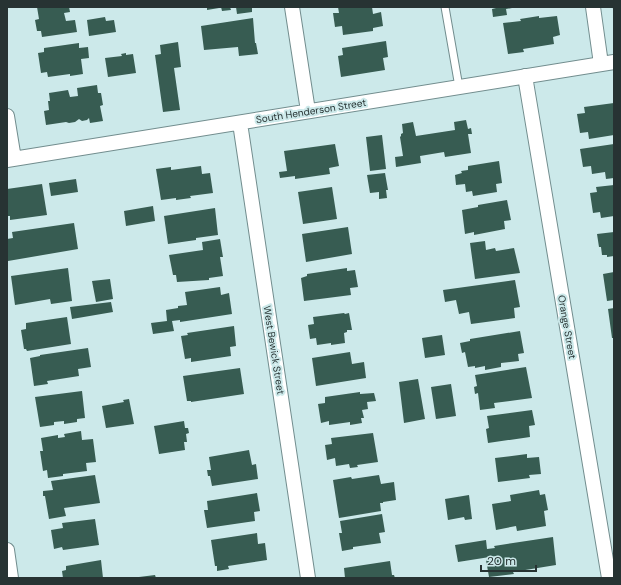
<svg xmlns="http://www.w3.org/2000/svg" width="621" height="585" font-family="'DM Sans',sans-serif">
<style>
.building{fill:#375c52}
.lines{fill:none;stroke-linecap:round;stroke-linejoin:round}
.service-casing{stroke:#728d8e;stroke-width:9}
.minor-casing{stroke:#728d8e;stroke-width:16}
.path{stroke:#91a8a9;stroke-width:2.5;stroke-dasharray:4 2;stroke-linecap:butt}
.service{stroke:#fff;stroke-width:7}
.minor{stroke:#fff;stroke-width:14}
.labels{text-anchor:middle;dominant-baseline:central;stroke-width:4;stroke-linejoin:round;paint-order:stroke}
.street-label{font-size:10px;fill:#273333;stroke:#cce9ea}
</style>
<rect width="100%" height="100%" fill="#cce9ea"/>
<path class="building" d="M37 7H69L70 12 64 13 66 21 75 20 77 32 42 37 41 31H37L35 20 39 19Z
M207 7H219V8L207 10Z
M221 7H230L231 10 222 11Z
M236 7H252V12L237 14Z
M338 7H372L373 14 381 12 383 26 373 28V31L343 35 342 26 335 27 333 13H339Z
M500 7 512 8 506 9 507 15 493 17 492 9Z
M539 16V18L557 16 560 35 553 37 554 44 523 49 524 52 508 54 503 23 521 21 520 19Z
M105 17 106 21 114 20 116 32 89 36 87 20Z
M253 18 255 43H256L258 54 239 56 238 47 204 50 201 26Z
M386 41 388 57 383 58 385 70 341 77 338 56 343 55 342 48Z
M178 42 181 67 174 68 180 110 163 112 155 55 161 54 160 45Z
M79 43V48L88 47 89 58 81 59 83 74 70 76V74L48 77 47 72 41 73 38 53 44 52V48Z
M126 53V55L133 54 136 73 108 77 105 58 122 56 121 54Z
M97 85 98 93H101L103 105 100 106 103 121 90 123 89 118 87 120 82 121 79 119 75 122 69 123 66 122 46 125 44 111 49 110 48 101H50L49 93 68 90 70 97 78 96 77 88Z
M614 103V135L589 139 588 132 580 133 577 114 585 113 584 107Z
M466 120 468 129 471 128 472 134H468L471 153 445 157 444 152 420 156 421 163 396 167 395 157 403 156 400 137 401 136V134L403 133 402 124 413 122 416 136 455 130 454 122Z
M382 135 386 169 370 171 366 137Z
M335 144 339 166 329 168 330 174 295 179V176L280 178 279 172 287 171 284 151Z
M614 144V178L606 179 605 172 592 174 591 166 583 167 580 149Z
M499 161 502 183 496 184 497 192 473 196 472 191 466 192 465 184 456 185 455 175 462 173 461 171 468 170V166Z
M201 166 202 174 210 173 213 193 190 196 191 198 176 200V198L161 200 156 169 171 167V170Z
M385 173 388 190H386L387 198 379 199V192L370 193 367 175Z
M76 179 78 192 51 196 49 183Z
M42 184 47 215 10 220V216H7V189Z
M614 185V216L601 218 600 212 593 213 590 193 597 192 596 187Z
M332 187 337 219 303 224 298 192Z
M507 200 511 220 504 221 505 229 474 235V232L465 234 462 210 478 207V205Z
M153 206 155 221 126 226 124 211Z
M215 208 218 235 196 238V240L168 244 164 216Z
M74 223 78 249 8 261 7 239 13 238 12 232Z
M348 227 352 254 306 262 302 234Z
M614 232V256L607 257V255H602L601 247H599L597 234Z
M220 239 223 257H220L223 276 209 278V280L177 282 176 275H173L169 255 203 250 202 242Z
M485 241 486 250 495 248 496 251 514 248 520 273 475 279 470 243Z
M68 268 72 301 51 304 50 299 15 305 11 276Z
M347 268V271L355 270 358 287 350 288 351 295 304 301 301 278 307 276V274Z
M614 272V300L607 301 603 274Z
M110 279 113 299 96 302 92 281Z
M515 280 520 307 514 308 515 318 471 324 469 312 459 314 456 300 445 302 443 290Z
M220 287 221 295 229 293 232 314 180 322V320L172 321 174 331 153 334 151 323 167 321 166 310 178 308V306L187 305 185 292Z
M111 302 113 312 72 319 70 307Z
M614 308V338H612L608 309Z
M344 313 345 314 349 313 352 330H347V332L344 333 345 343 331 345V343L317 345 316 338 310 339 308 325 314 324 313 317Z
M67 317 71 344 27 351 26 349H24L21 330 26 329V323Z
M234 326 236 346 230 347 231 356 191 362V358L185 359 181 336 188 335 187 333Z
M520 331 524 353 518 354 519 361 501 363V367L485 370V366L475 368V366L468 367 465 352 462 353 460 343 470 341V339Z
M442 335 445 355 425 358 422 338Z
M88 348 91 367 78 369 79 376 47 381 48 384 34 386 30 358 40 356V355Z
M350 352 352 364 364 362 366 378 316 386 312 358Z
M526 367 532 398 494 403 495 408 480 410 478 393 475 394 474 387 477 386 475 375Z
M240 368 244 394 191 402V401H187L183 376Z
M418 379 425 419 404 423 399 382Z
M451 384 456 416 436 419 431 387Z
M82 391 85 418 77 419V422L64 424V421L54 422V425L40 427 35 397Z
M360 392V394L374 393 376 401 367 402 368 409 362 410 364 418H361L362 423 350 425V422L329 425V421L321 423 318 404 325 403V397Z
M129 399 134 424 106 428 102 406 124 402 123 400Z
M532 410 535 425 529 426 530 437 488 443 486 429 489 428 487 416Z
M184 421 185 428H188L189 433 186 434 187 442H184L185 450 159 454 154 426Z
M81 431 82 440 93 439 96 462 86 463 87 471 63 474V476L48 478 47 470 43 471 40 451H43L41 438 58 435V438L65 437 64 434Z
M373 433 378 462 357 465 358 467 350 468 349 464 336 466 335 458 327 460 325 445 332 444 331 438Z
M249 450 252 465 256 464 258 479 212 486 210 476H208L207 470H211L209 457Z
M527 454V458L539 457 541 474 529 475 530 478 498 482 495 458Z
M95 475 100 503 64 508 66 516 49 519 45 496H43V491L53 490 51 481Z
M379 475 381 484 394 482 396 500 383 502V503H380L381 511 339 518 333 480 351 477 352 479Z
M539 490 540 495 545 494 548 510 544 511 546 526 517 531 516 526 496 530 492 504 511 501 510 495Z
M257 493 260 511 254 512 255 521 207 528 204 510H208L207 501Z
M469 495 472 519 465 520 464 517 448 520 445 499Z
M382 514 385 532 379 533 381 543 353 547V549L342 551 339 533H342L340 521Z
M95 519 99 545 63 550 62 547 54 549 51 530 63 528 62 523Z
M257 533 258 544 265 543 267 560 228 566 229 569 217 571V566H215L211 540Z
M553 537 556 565 513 572 514 574 489 577 486 560 496 558V556L458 562 455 545 486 540 487 549 495 548 494 546Z
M101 560 103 578H63L62 571 66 570V566Z
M390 561 392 575H394L395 578H345L344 568Z
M155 575 156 578H139V577Z"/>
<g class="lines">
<g class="service-casing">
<path id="service" d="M445 7 459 87"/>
</g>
<g class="minor-casing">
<path id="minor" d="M292 7 308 111
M593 7 601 64
M525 76 609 578
M7 116 14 159
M240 123 308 578
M7 160 614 62
M7 550 11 578"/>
</g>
<path class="path" d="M614 7V9"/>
<use href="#service" class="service"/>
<use href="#minor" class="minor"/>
</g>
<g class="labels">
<g class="street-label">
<text transform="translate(311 111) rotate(-9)">South Henderson Street</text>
<text transform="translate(567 327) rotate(80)">Orange Street</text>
<text transform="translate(274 350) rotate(81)">West Bewick Street</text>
</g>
</g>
<rect width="621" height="585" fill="none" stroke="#273333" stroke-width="16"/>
<path d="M481 565v6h55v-6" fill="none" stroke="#273333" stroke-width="2"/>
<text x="487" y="565" font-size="12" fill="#273333" stroke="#cce9ea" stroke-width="3" paint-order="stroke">20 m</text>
</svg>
